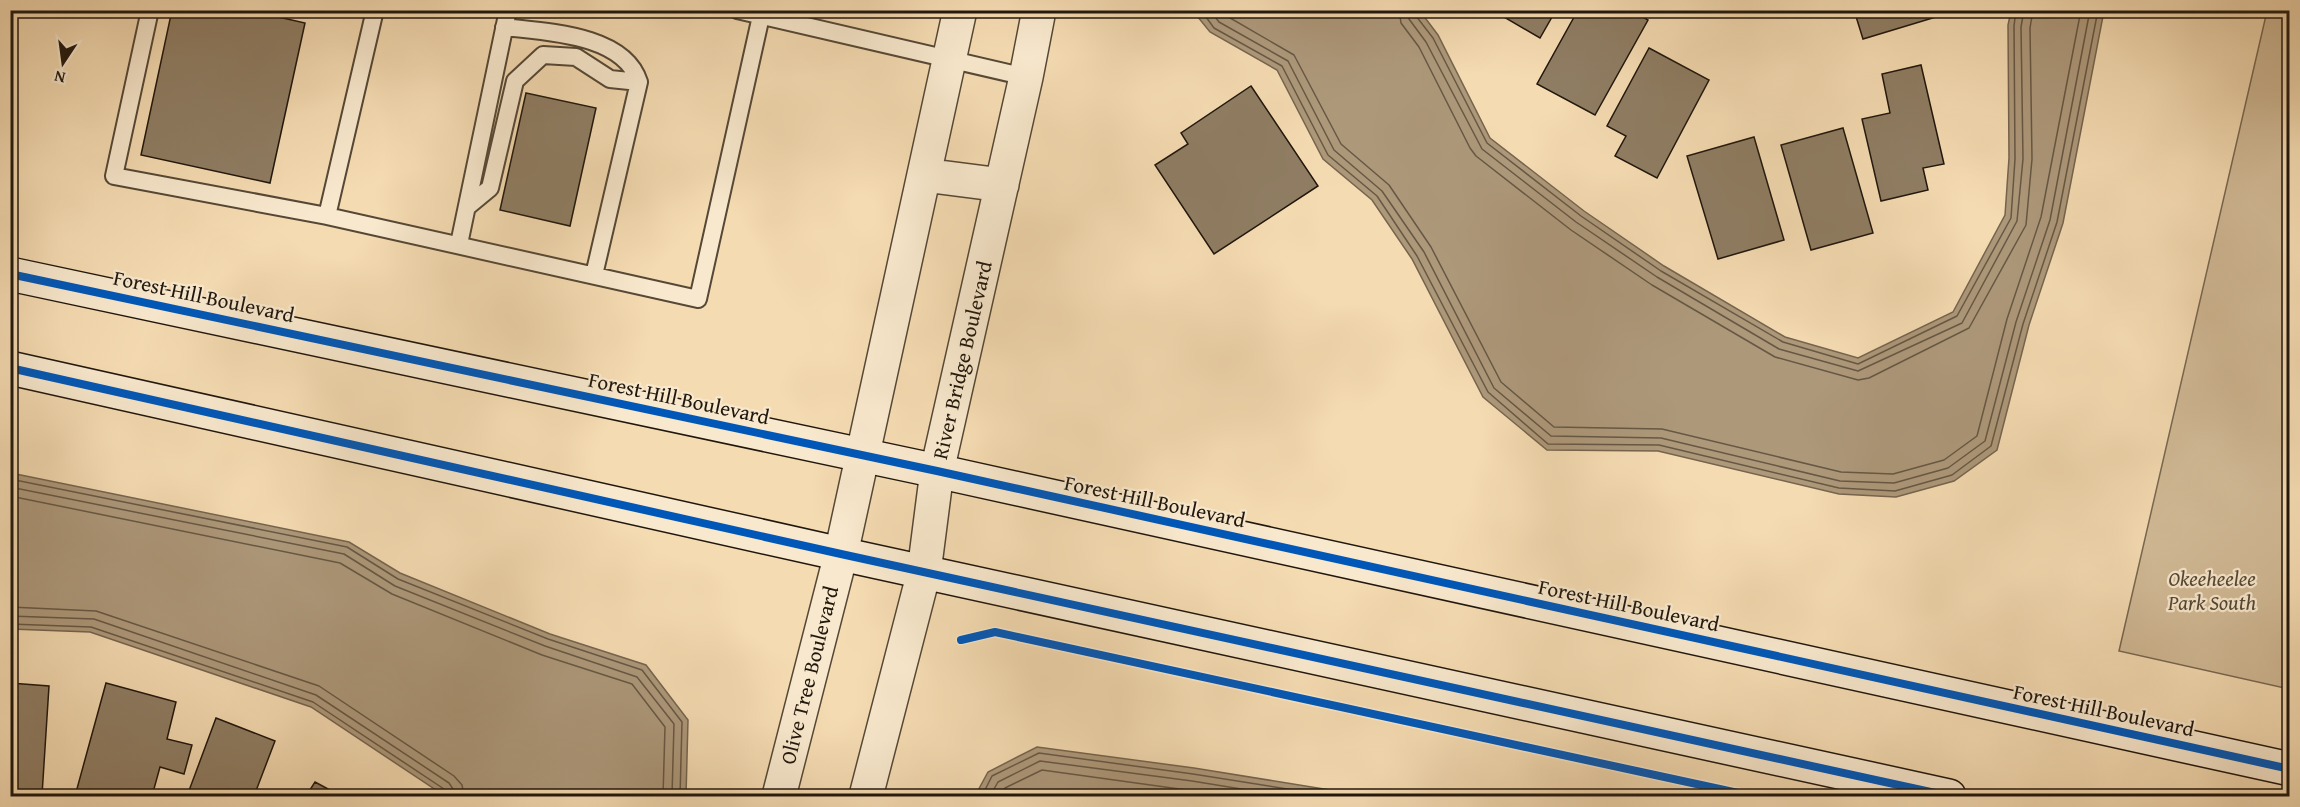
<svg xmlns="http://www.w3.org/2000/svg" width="2300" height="807" font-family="'Gentium Book Plus',serif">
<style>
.green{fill:#d1ba96;stroke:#786852;stroke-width:1.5}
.water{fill:#ad987a;stroke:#75644e;stroke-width:1.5}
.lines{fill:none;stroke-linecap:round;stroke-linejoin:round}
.shore{stroke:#665844;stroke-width:1.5}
.building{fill:#8f7d63;stroke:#20170d;stroke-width:1.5}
.lane-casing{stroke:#554836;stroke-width:20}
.street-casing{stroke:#554836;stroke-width:36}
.secondary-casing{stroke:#20170d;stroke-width:36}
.lane{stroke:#f8e8cd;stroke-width:16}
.street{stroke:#f8e8cd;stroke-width:33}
.secondary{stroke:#f8e8cd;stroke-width:33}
.cycleway-casing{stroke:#f8e8cd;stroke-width:11}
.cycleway{stroke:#0057b8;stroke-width:8}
.labels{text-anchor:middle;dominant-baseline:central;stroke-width:4.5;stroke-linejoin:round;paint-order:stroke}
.street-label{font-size:21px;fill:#20170d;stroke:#f8e8cd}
.park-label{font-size:21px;font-style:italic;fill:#554836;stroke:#f8e8cd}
</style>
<rect width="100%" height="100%" fill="#f5dbb2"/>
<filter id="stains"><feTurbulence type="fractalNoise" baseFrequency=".00333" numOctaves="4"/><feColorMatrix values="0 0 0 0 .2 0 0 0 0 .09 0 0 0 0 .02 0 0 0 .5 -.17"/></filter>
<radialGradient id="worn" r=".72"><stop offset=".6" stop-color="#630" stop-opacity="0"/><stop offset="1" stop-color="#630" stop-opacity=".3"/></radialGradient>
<path class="green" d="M2267 11H2290L2289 689 2119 651Z"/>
<path class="water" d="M1193 11H1420L1438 35 1490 138 1584 211 1664 266 1785 337 1858 358 1953 312 2005 215 2009 158 2008 25 2011 11H2104L2063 223 2029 325 1997 450 1954 481 1896 497 1839 494 1658 451 1547 450 1483 397 1412 259 1372 200 1323 159 1277 70 1210 32Z
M11 473 349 542 400 573 550 634 646 665 688 720 686 796H445L311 707 90 632 11 629Z
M1037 747 1194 768 1367 796H975L988 772Z"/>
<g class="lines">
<path class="shore" d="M1201 10 1214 28 1282 66 1328 155 1377 196 1417 256 1488 392 1548 444 1659 445 1839 488 1895 491 1952 475 1991 446 2023 324 2057 222 2098 10
M1210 10 1219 22 1288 61 1334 150 1382 191 1424 252 1494 388 1551 436 1661 438 1840 481 1894 483 1948 468 1985 441 2016 322 2050 220 2090 10
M1222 10 1225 15 1294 55 1341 144 1389 185 1431 247 1501 382 1554 427 1662 429 1841 472 1893 474 1944 460 1977 436 2007 319 2041 217 2081 10
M1399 10 1401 23 1419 47 1470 148 1476 156 1571 230 1652 285 1775 357 1858 380 1869 378 1969 328 2026 225 2032 159 2030 28 2033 10
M1408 10 1409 19 1426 42 1482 149 1576 222 1657 277 1779 349 1858 371 1962 323 2017 221 2023 159 2021 27 2024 10
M1415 10 1416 16 1433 38 1487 143 1581 216 1661 271 1783 342 1858 364 1957 316 2011 218 2015 159 2014 26 2016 10
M10 479 347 547 398 579 548 639 642 670 682 722 680 796
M10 487 344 554 395 586 545 646 637 677 674 724 672 796
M10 496 340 563 392 594 542 655 632 684 665 727 663 796
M10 607 96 611 319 686 454 776 462 785 464 796
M10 616 94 619 316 695 449 783 453 789 455 796
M10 624 91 627 313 702 444 789 447 796
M982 796 992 776 1039 753 1193 774 1331 796
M990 796 998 782 1040 761 1192 781 1285 796
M1000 796 1005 788 1042 770 1230 796"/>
</g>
<path class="building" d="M172 10H248L305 23 270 183 141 155Z
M1492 10H1556L1540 38Z
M1578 10H1631L1648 20 1595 115 1537 84Z
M1854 10H1959L1863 39Z
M1649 48 1709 80 1657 178 1615 156 1626 136 1607 126Z
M1921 65 1944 164 1923 168 1928 190 1881 201 1862 119 1890 113 1882 74Z
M1251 86 1318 186 1214 254 1155 165 1188 144 1181 133Z
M526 93 596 108 570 226 500 210Z
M1843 128 1873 233 1811 250 1781 145Z
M1754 137 1784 240 1718 259 1687 156Z
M10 683 49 686 42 795 10 793Z
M106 683 176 702 167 739 192 745 184 774 160 767 152 796H75Z
M216 718 275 741 254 796H187Z
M315 782 341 796H306Z"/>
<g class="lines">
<g class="lane-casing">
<path id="lane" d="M150 10 114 176 327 216 375 10
M737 10 1026 77
M504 27C546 32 624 34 639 82L594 275
M467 207 490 188 515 81 543 55 576 57 610 79 639 82
M327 216 698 299 761 16
M459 244 508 10"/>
</g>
<g class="street-casing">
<path id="street" d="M924 175 1002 185
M779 796 841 554 960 10
M866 796 924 572 937 471 1026 77 1039 10"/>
</g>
<g class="secondary-casing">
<path id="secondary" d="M10 274 937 471 2290 769
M10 368 841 554 1949 796"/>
</g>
<use href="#lane" class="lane"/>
<use href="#street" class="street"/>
<use href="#secondary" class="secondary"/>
<g class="cycleway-casing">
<path id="cycleway" d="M10 274 937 471 2290 769
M10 368 841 554 1949 796
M961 640 995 632 1752 796"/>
</g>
<use href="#cycleway" class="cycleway"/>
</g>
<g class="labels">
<g class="street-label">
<text transform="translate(204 296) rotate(12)">Forest Hill Boulevard</text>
<text transform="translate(962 360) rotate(-77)">River Bridge Boulevard</text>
<text transform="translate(679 398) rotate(12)">Forest Hill Boulevard</text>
<text transform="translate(1155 501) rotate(12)">Forest Hill Boulevard</text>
<text transform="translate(1629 605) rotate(12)">Forest Hill Boulevard</text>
<text transform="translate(809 675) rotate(-76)">Olive Tree Boulevard</text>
<text transform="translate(2104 710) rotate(12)">Forest Hill Boulevard</text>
</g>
<g class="park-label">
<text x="2212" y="578">Okeeheelee<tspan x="2212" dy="24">Park South</tspan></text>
</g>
</g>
<rect width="2300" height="807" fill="none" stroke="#f5dbb2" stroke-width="36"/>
<rect x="12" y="12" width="2276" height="783" fill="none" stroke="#20170d" stroke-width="3"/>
<rect x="18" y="18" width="2264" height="771" fill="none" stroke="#20170d" stroke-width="1.5"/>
<g transform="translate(63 63) rotate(193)" stroke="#f8e8cd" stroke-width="4.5" paint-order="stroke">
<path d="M0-4.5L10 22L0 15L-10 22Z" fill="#20170d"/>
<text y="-9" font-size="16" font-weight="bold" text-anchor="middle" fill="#20170d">N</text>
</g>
<rect width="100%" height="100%" filter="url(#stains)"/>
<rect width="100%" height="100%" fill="url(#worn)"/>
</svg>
